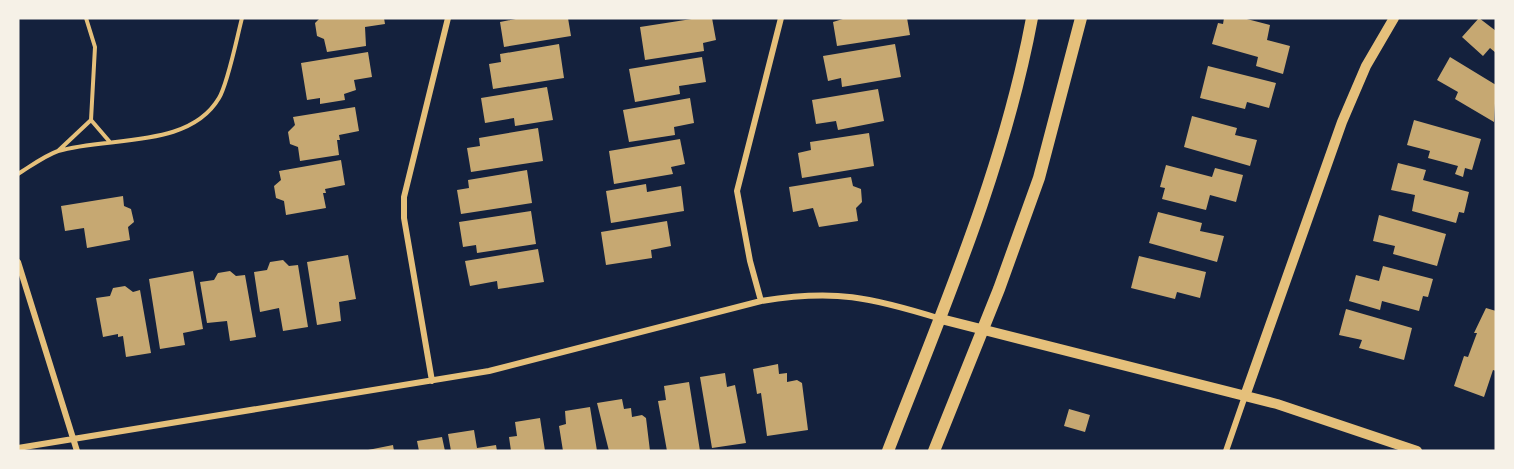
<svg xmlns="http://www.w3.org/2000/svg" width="1514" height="469" font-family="'PT Sans',sans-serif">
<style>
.building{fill:#c6a872}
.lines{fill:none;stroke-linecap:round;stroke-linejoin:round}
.path{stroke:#e5c07b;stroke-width:4}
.minor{stroke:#e5c07b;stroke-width:6}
.tertiary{stroke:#e5c07b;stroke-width:10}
.secondary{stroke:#e5c07b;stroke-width:12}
</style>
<rect width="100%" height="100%" fill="#14213d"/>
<path class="building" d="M320 18H384L385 24 365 27 366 46 327 52 324 39 317 36 315 23Z
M521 18H568L571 36 504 47 500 22Z
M698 18H712L716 40 703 43 704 51 645 60 640 27Z
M846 18H907L910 35 837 46 833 22Z
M1224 18H1243L1270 25 1267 40 1290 46 1283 74 1256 66 1258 57 1212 44 1218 23 1223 24Z
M1479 18 1496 31V53L1490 48 1483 56 1462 37Z
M559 44 564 78 493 89 489 64 501 62 500 54Z
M895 44 901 77 842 87 841 78 828 81 823 56Z
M368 52 372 77 354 80 356 90 344 94 345 100 320 104V98L307 100 301 63Z
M702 57 706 82 679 86 680 94 635 102 629 69Z
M1450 57 1496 85 1494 122 1455 99 1458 92 1437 80Z
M1208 66 1276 83 1269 108 1247 102 1245 109 1200 98Z
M547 87 553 120 515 126 514 118 485 123 481 98Z
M878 89 884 121 838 130 836 121 816 124 812 100Z
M690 98 694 123 674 127 675 135 629 142 623 110Z
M355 107 359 131 339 135 340 140H337L339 155 300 161 298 147 290 144 288 132 295 125 293 117Z
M1192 116 1237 128 1235 135 1257 140 1250 166 1184 147Z
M1414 120 1481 139 1472 170 1465 168 1463 177 1455 174 1458 166 1428 158 1430 151 1407 145Z
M538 128 543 161 471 172 467 148 480 146 479 138Z
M869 133 874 166 802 178 798 153 811 150 810 142Z
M680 139 685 164 671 167 673 174 614 184 609 151Z
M341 160 345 185 325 189 326 193H323L326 208 286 215 284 201 276 198 274 186 281 180 279 171Z
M1398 163 1426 170 1423 180 1469 192 1464 213 1459 212 1456 223 1412 211 1415 195 1391 190Z
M1166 165 1212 177 1215 168 1243 175 1236 202 1210 195 1206 210 1162 199 1165 188 1160 187Z
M527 170 532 203 461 214 457 190 469 188 468 180Z
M851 177 853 186 861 189 862 202 856 208 858 221 819 227 813 208 793 212 789 187Z
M646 184 647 192 681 186 684 211 611 223 606 191Z
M123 196 124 206 131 209 134 222 128 227 130 240 87 248 84 228 65 231 61 206Z
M531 211 536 244 477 253 476 245 463 247 459 222Z
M1158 212 1202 223 1200 231 1224 236 1217 262 1149 243Z
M1379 215 1446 234 1437 266 1393 254 1395 246 1373 241Z
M667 221 671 246 651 250 652 258 606 265 601 232Z
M538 249 544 282 498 289 497 281 470 286 465 261Z
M348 255 356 299 339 302 341 321 317 325 307 262Z
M1139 256 1206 272 1200 298 1177 292 1175 299 1131 288Z
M283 260 289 266 298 265 308 327 283 331 279 308 260 312 254 272 267 270 270 262Z
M1383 266 1433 279 1428 297 1423 296 1419 311 1382 301 1380 310 1349 301 1356 275 1379 281Z
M193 271 203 329 183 333 185 345 160 349 149 279Z
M230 271 236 276 245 275 256 337 230 341 227 321 207 323 200 282 214 280 218 273Z
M125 286 133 292 140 290 151 353 126 357 123 336 118 337V334L103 337 96 298 110 296 113 288Z
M1486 308 1496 311V371L1493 370 1484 397 1454 386 1464 356 1468 357 1477 333H1474Z
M1346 309 1412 328 1404 360 1359 348 1362 340 1339 335Z
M778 364 779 374 787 373V382L797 380 802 383 808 430 767 436 761 393 757 394 753 369Z
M725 373 727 387 735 385 746 443 712 448 700 377Z
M689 382 700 451H667L658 401 666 400 664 386Z
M622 399 624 409 631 408 632 417 642 415 646 418 650 451H609L597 403Z
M590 407 597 451H563L559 426 566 424 565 411Z
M1069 409 1090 415 1085 432 1064 426Z
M540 418 545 451H511L509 437 517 436 515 422Z
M474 430 477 448 496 445 497 451H451L448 434Z
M442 437 445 451H419L417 441Z
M393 445 394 451H368V450Z"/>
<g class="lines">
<path class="path" d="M91 120 109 141
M58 151 91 120 95 47 86 18
M18 174C31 166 44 156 58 151 109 136 189 149 219 98 228 83 237 37 242 18"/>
<path class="minor" d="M18 262 77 451
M761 301 750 261 737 191 781 18
M432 381 404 218V197L448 18
M18 448 489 371 761 301C835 289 870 297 941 319
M1226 451 1245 396"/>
<path class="tertiary" d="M941 319 1277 404 1417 451
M1245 396 1342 122 1366 66 1394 18"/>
<path class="secondary" d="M888 451C943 309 1004 169 1032 18
M934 451 999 289 1039 178 1081 18"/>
</g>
<rect width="1514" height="469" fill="none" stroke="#f6f1e7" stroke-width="39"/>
</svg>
